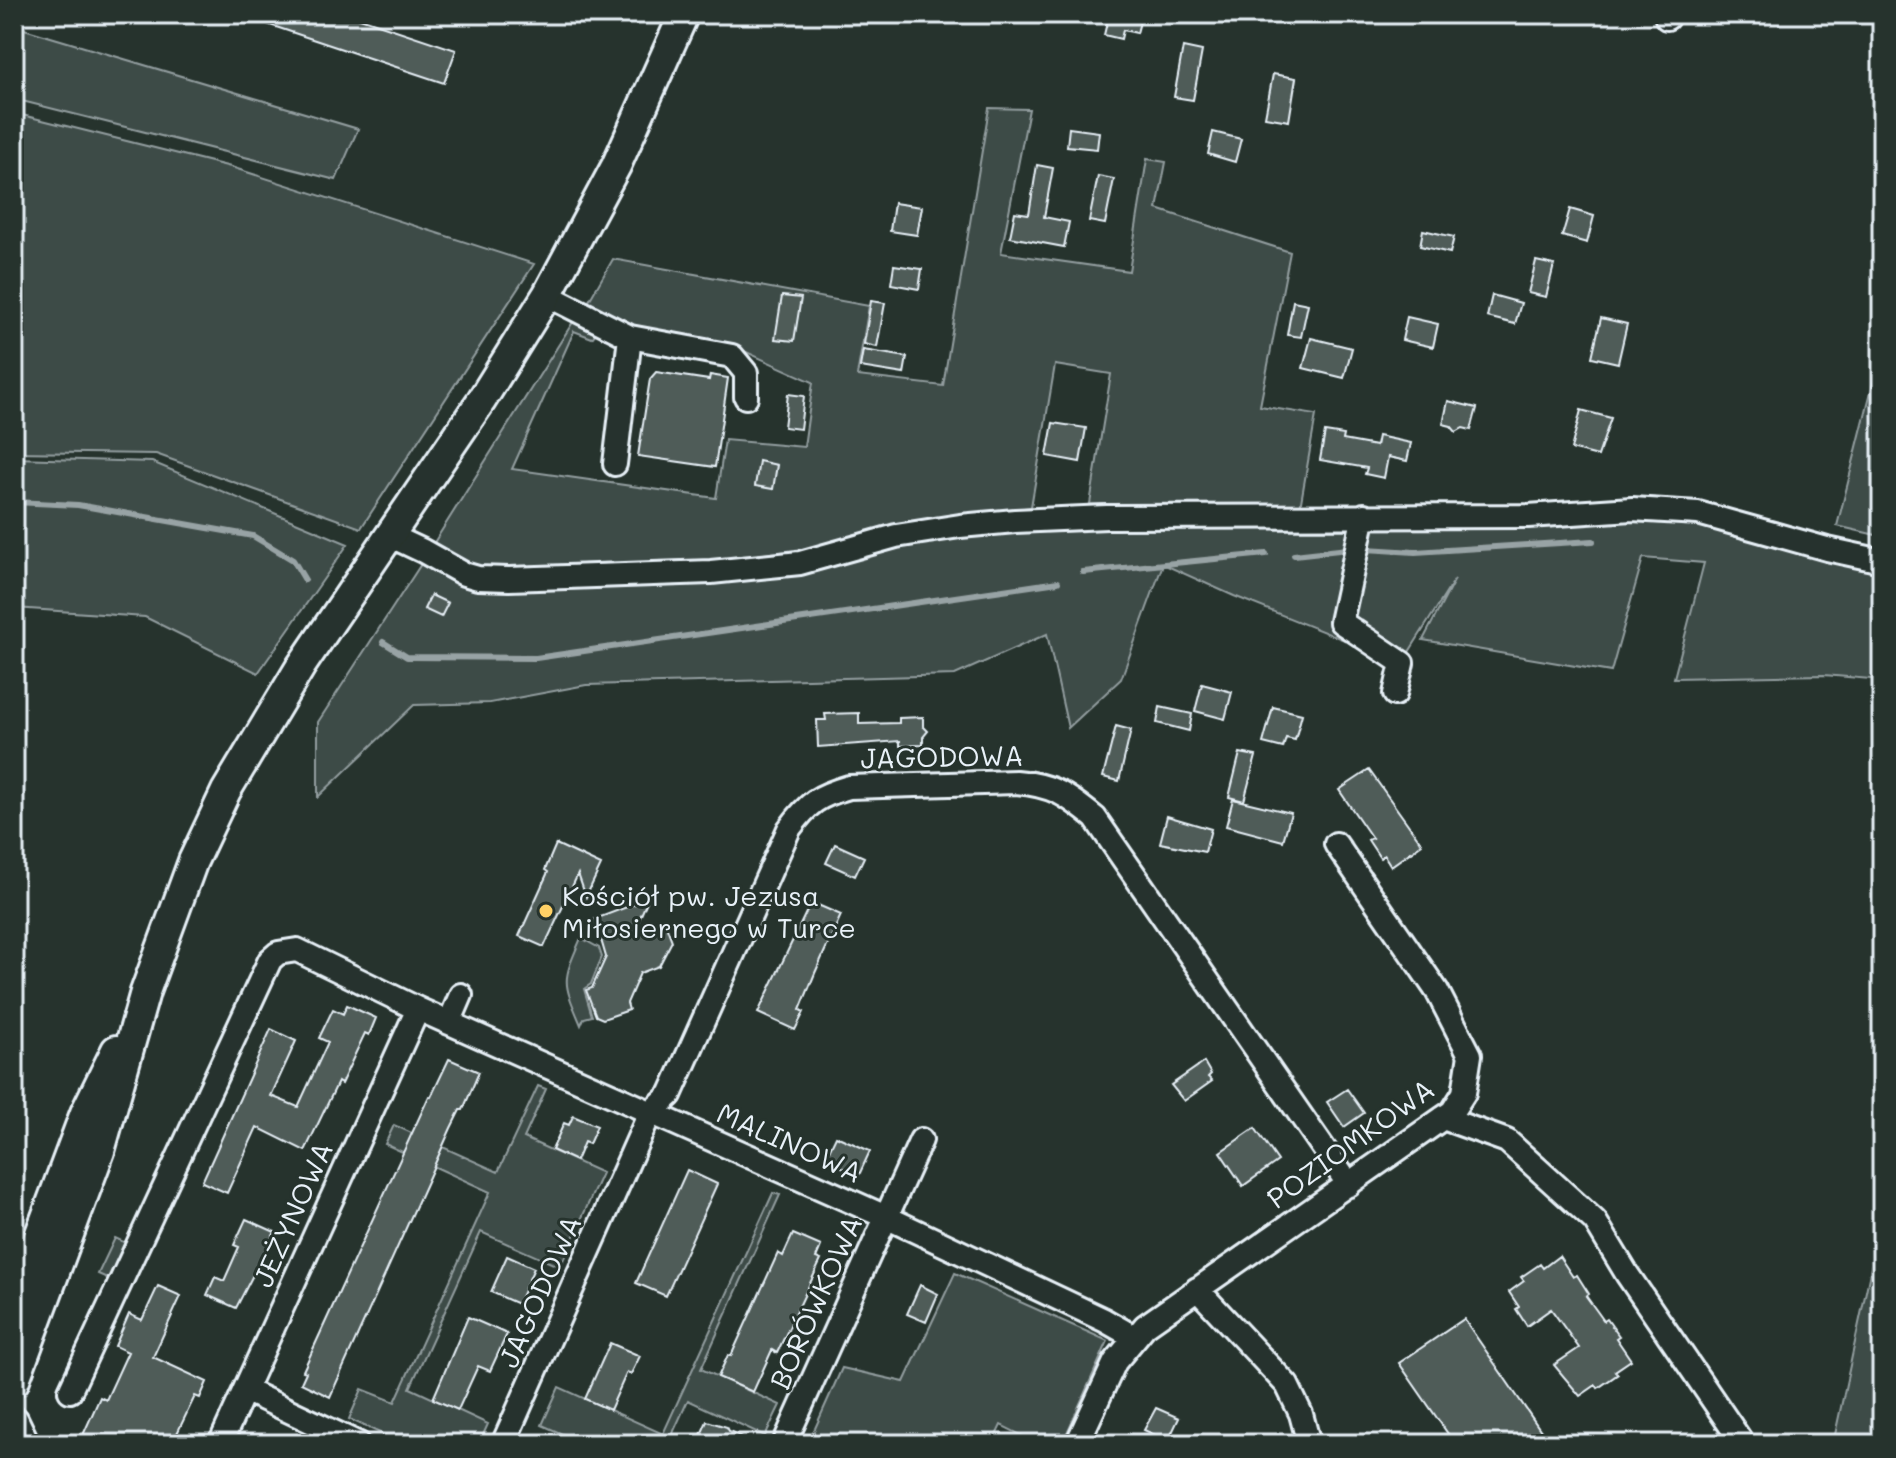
<svg xmlns="http://www.w3.org/2000/svg" width="1896" height="1458" font-family="Mali,sans-serif">
<style>
.green{fill:#3e4b47;stroke:#939ea0;stroke-width:2}
.lines{fill:none;stroke-linecap:round;stroke-linejoin:round}
.stream{stroke:#98a3a5;stroke-width:6}
.building{fill:#505c59;stroke:#e8f1f8;stroke-width:2}
.minor-casing{stroke:#e8f1f8;stroke-width:28}
.major-casing{stroke:#e8f1f8;stroke-width:34}
.minor{stroke:#26332d;stroke-width:22}
.major{stroke:#26332d;stroke-width:28}
.poi-dot{fill:#ffd166;stroke:#26332d;stroke-width:3}
.labels{text-anchor:middle;dominant-baseline:central;stroke-width:6;stroke-linejoin:round;paint-order:stroke}
.street-label{font-size:28px;fill:#e8f1f8;stroke:#26332d}
.poi-label{font-size:28px;fill:#e8f1f8;stroke:#26332d;text-anchor:start}
</style>
<rect width="100%" height="100%" fill="#26332d"/>
<filter id="ink" filterUnits="userSpaceOnUse"><feTurbulence type="fractalNoise" baseFrequency=".0125" numOctaves="2"/><feDisplacementMap in="SourceGraphic" scale="16" xChannelSelector="R" yChannelSelector="G"/><feConvolveMatrix kernelMatrix="1 2 1 2 8 2 1 2 1" color-interpolation-filters="sRGB"/></filter>
<g filter="url(#ink)">
<path class="green" d="M14 26 358 129 336 180 14 99Z
M989 108 1029 109 1001 253 1129 271 1147 159 1166 162 1157 209 1290 252 1260 406 1316 415 1300 508 1090 504 1111 374 1055 365 1031 507 923 522 818 547 726 559 500 569 478 566 430 549 573 322 578 319 599 329 592 338 574 331 512 469 716 498 725 440 804 447 813 382 733 346 630 330 586 306 613 259 869 306 857 376 943 386Z
M14 113 231 167 534 264 361 528 156 454 14 452Z
M1882 348V513L1876 535 1837 526Z
M14 458 152 462 348 544 258 673 145 617 15 608Z
M1654 518 1691 520 1882 569V680L1824 675 1674 678 1704 563 1643 558 1611 672 1423 640 1455 579 1402 663 1234 596 1163 564 1121 679 1068 728 1047 634 955 675 586 685 490 703 414 705 318 797V722L423 561 482 587 956 536 1097 528 1545 526Z
M581 938 599 948 602 957 591 984 584 989 592 1016 584 1018 581 1025C562 980 562 982 581 938Z
M538 1086 546 1089 524 1138 602 1173 560 1267 481 1232 410 1388 488 1424 479 1444H404L349 1419 362 1389 395 1402 490 1192 385 1144 394 1125 498 1172Z
M773 1193 780 1195 701 1369 780 1405 765 1436 688 1400 668 1444H585L542 1425 559 1387 663 1434Z
M1882 1217V1444H1833Z
M115 1238 130 1245 114 1281 98 1274Z
M955 1273 1108 1341 1062 1444H1039L1001 1425 992 1444H808L842 1368 904 1382Z"/>
<g class="lines">
<path class="stream" d="M14 502 78 505 253 536 293 560 305 580
M1366 549 1415 552 1593 541
M1294 555 1348 549
M1083 572 1266 554
M383 642 407 657 536 658 1058 582"/>
</g>
<path class="building" d="M246 14H348L456 50 444 83 246 17Z
M1109 14H1142L1137 33 1123 30 1121 39 1104 35Z
M1183 47 1202 51 1193 100 1174 97Z
M1273 74 1296 78 1289 121 1265 117Z
M1069 128 1099 132 1097 149 1067 146Z
M1213 132 1241 139 1235 162 1208 154Z
M1037 165 1053 168 1044 217 1069 222 1064 247 1010 237 1015 212 1029 214Z
M1098 176 1114 179 1105 224 1089 221Z
M894 203 922 207 917 235 890 231Z
M1570 209 1594 216 1587 243 1562 236Z
M1423 230 1454 237 1450 253 1420 246Z
M1536 261 1554 265 1546 297 1528 293Z
M894 265 922 269 919 289 891 284Z
M1492 295 1521 303 1515 324 1487 317Z
M782 296 801 298 794 341 775 339Z
M871 301 885 303 877 347 864 344Z
M1293 301 1308 304 1301 337 1287 335Z
M1407 317 1438 324 1433 347 1402 340Z
M1601 318 1627 324 1618 363 1592 357Z
M1311 338 1352 348 1344 378 1303 368Z
M863 350 907 357 904 374 860 367Z
M656 372 709 380 710 375 728 378 715 467 638 456 650 379Z
M788 394 804 396 800 429 784 427Z
M1448 401 1477 408 1471 430 1463 428 1456 432 1451 426 1443 424Z
M1581 410 1611 418 1598 456 1571 449Z
M1053 423 1086 428 1080 462 1047 456Z
M1325 432 1344 435 1343 440 1376 446 1378 436 1411 443 1407 461 1388 457 1384 478 1365 474 1367 468 1320 460Z
M759 461 777 465 773 489 755 486Z
M431 595 448 603 441 617 424 609Z
M1202 684 1232 692 1225 719 1195 711Z
M1160 707 1192 714 1189 731 1157 723Z
M1273 707 1302 714 1295 740 1286 738 1283 748 1263 743Z
M859 713V724L899 723V718L923 717V726L928 731 923 737V745L900 746V741L818 747 817 720H826L825 714Z
M1116 726 1131 730 1119 781 1103 777Z
M1240 753 1256 756 1244 801 1229 797Z
M1369 770 1422 844 1391 866 1384 855 1380 858 1368 840 1372 838 1339 790Z
M1233 799 1291 813 1283 841 1226 826Z
M1167 816 1211 829 1205 852 1160 843Z
M556 844 601 865 586 897 578 874 544 947 519 936 548 872 545 870Z
M835 844 864 857 855 876 826 863Z
M648 899 634 931 664 920 672 941 659 966 640 973 627 1003 629 1010 603 1019 596 1016 586 990 592 988 606 957 595 919Z
M811 902 841 915 815 973 800 1010 804 1012 795 1030 758 1013Z
M347 1005 376 1018 369 1035 365 1033 341 1084 338 1082 305 1151 257 1127 227 1193 202 1182 271 1029 296 1041 271 1096 298 1107 328 1042 319 1038 333 1009 343 1014Z
M449 1059 479 1072 463 1110H460L451 1128 330 1397 301 1383 306 1372 303 1371 429 1096 431 1097Z
M1204 1062 1211 1074 1208 1077 1212 1081 1184 1101 1171 1085Z
M1347 1089 1364 1113 1344 1127 1327 1102Z
M573 1116 597 1126 589 1144 584 1142 576 1161 552 1150 564 1123 569 1125Z
M1255 1128 1278 1161 1243 1186 1220 1152Z
M836 1136 870 1151 859 1175 825 1159Z
M687 1170 717 1184 666 1296 636 1283Z
M246 1219 275 1232 236 1308 207 1295 215 1277 224 1281 239 1247 234 1245Z
M793 1234 821 1246 816 1258 821 1260 777 1353 772 1350 753 1392 718 1377 728 1355 731 1356 778 1253 783 1256Z
M507 1256 534 1268 518 1304 491 1292Z
M1559 1256 1573 1277 1577 1275 1589 1294 1586 1296 1604 1321 1607 1319 1619 1336 1616 1338 1631 1360 1615 1371 1618 1374 1598 1388 1596 1385 1580 1396 1554 1365 1579 1348 1551 1309 1527 1326 1516 1309 1519 1307 1509 1292 1524 1281 1521 1277 1540 1264 1543 1268Z
M920 1285 938 1294 926 1322 907 1314Z
M158 1286 181 1296 153 1357 207 1382 200 1398 195 1396 172 1444H79L100 1397 106 1400 128 1352 115 1346 129 1314 142 1320Z
M468 1317 507 1334 490 1371 478 1366 458 1410 433 1399Z
M1464 1319 1550 1444H1455L1399 1363Z
M610 1343 640 1356 631 1374 627 1372 610 1410 585 1399Z
M1156 1408 1179 1418 1168 1441 1144 1430Z
M707 1421 727 1427 729 1431 758 1444H697Z"/>
<g class="lines">
<g class="minor-casing">
<path id="minor" d="M1667 18 1668 14
M547 295 630 337 615 464
M630 337 732 356 746 373V397
M1364 515 1341 622 1402 663 1395 694
M389 535 423 551 464 574 478 578 509 579 711 572 800 563 896 536 960 526 1015 521 1107 517 1528 516 1632 509 1698 513 1827 549 1882 561
M449 1023 461 995
M1443 1118 1507 1141 1595 1221 1627 1274 1743 1444
M1197 1289 1287 1385 1301 1414 1309 1444
M245 1390 359 1444
M70 1391 270 960 278 953 297 950 418 1009 886 1217 1104 1320 1134 1337
M220 1444 418 1009
M503 1444 650 1113 670 1095 789 829C809 802 818 796 849 787L1016 782C1053 785 1067 795 1095 818L1349 1185
M784 1444 921 1140
M1077 1444 1115 1362 1145 1326 1443 1118 1452 1112 1464 1093 1470 1055 1437 991 1336 844"/>
</g>
<g class="major-casing">
<path id="major" d="M14 1303 85 1113 116 1050
M14 1382 100 1151 145 992 193 861 226 791 301 666 481 401 547 295 616 166 684 14
M14 1421 25 1444"/>
</g>
<use href="#minor" class="minor"/>
<use href="#major" class="major"/>
</g>
</g>
<circle class="poi-dot" cx="546" cy="911" r="8"/>
<g class="labels">
<g class="street-label">
<text transform="translate(942 756) rotate(-1)">JAGODOWA</text>
<text transform="translate(790 1142) rotate(24)">MALINOWA</text>
<text transform="translate(1350 1143) rotate(-36)">POZIOMKOWA</text>
<text transform="translate(292 1214) rotate(-66)">JEŻYNOWA</text>
<text transform="translate(539 1291) rotate(-66)">JAGODOWA</text>
<text transform="translate(815 1302) rotate(-66)">BORÓWKOWA</text>
</g>
<g class="poi-label">
<text x="562" y="895">Kościół pw. Jezusa<tspan x="562" dy="32">Miłosiernego w Turce</tspan></text>
</g>
</g>
<rect width="1896" height="1458" fill="none" stroke="#26332d" stroke-width="48"/>
<rect x="24" y="24" width="1848" height="1410" fill="none" stroke="#e8f1f8" stroke-width="3" filter="url(#ink)"/>
</svg>
